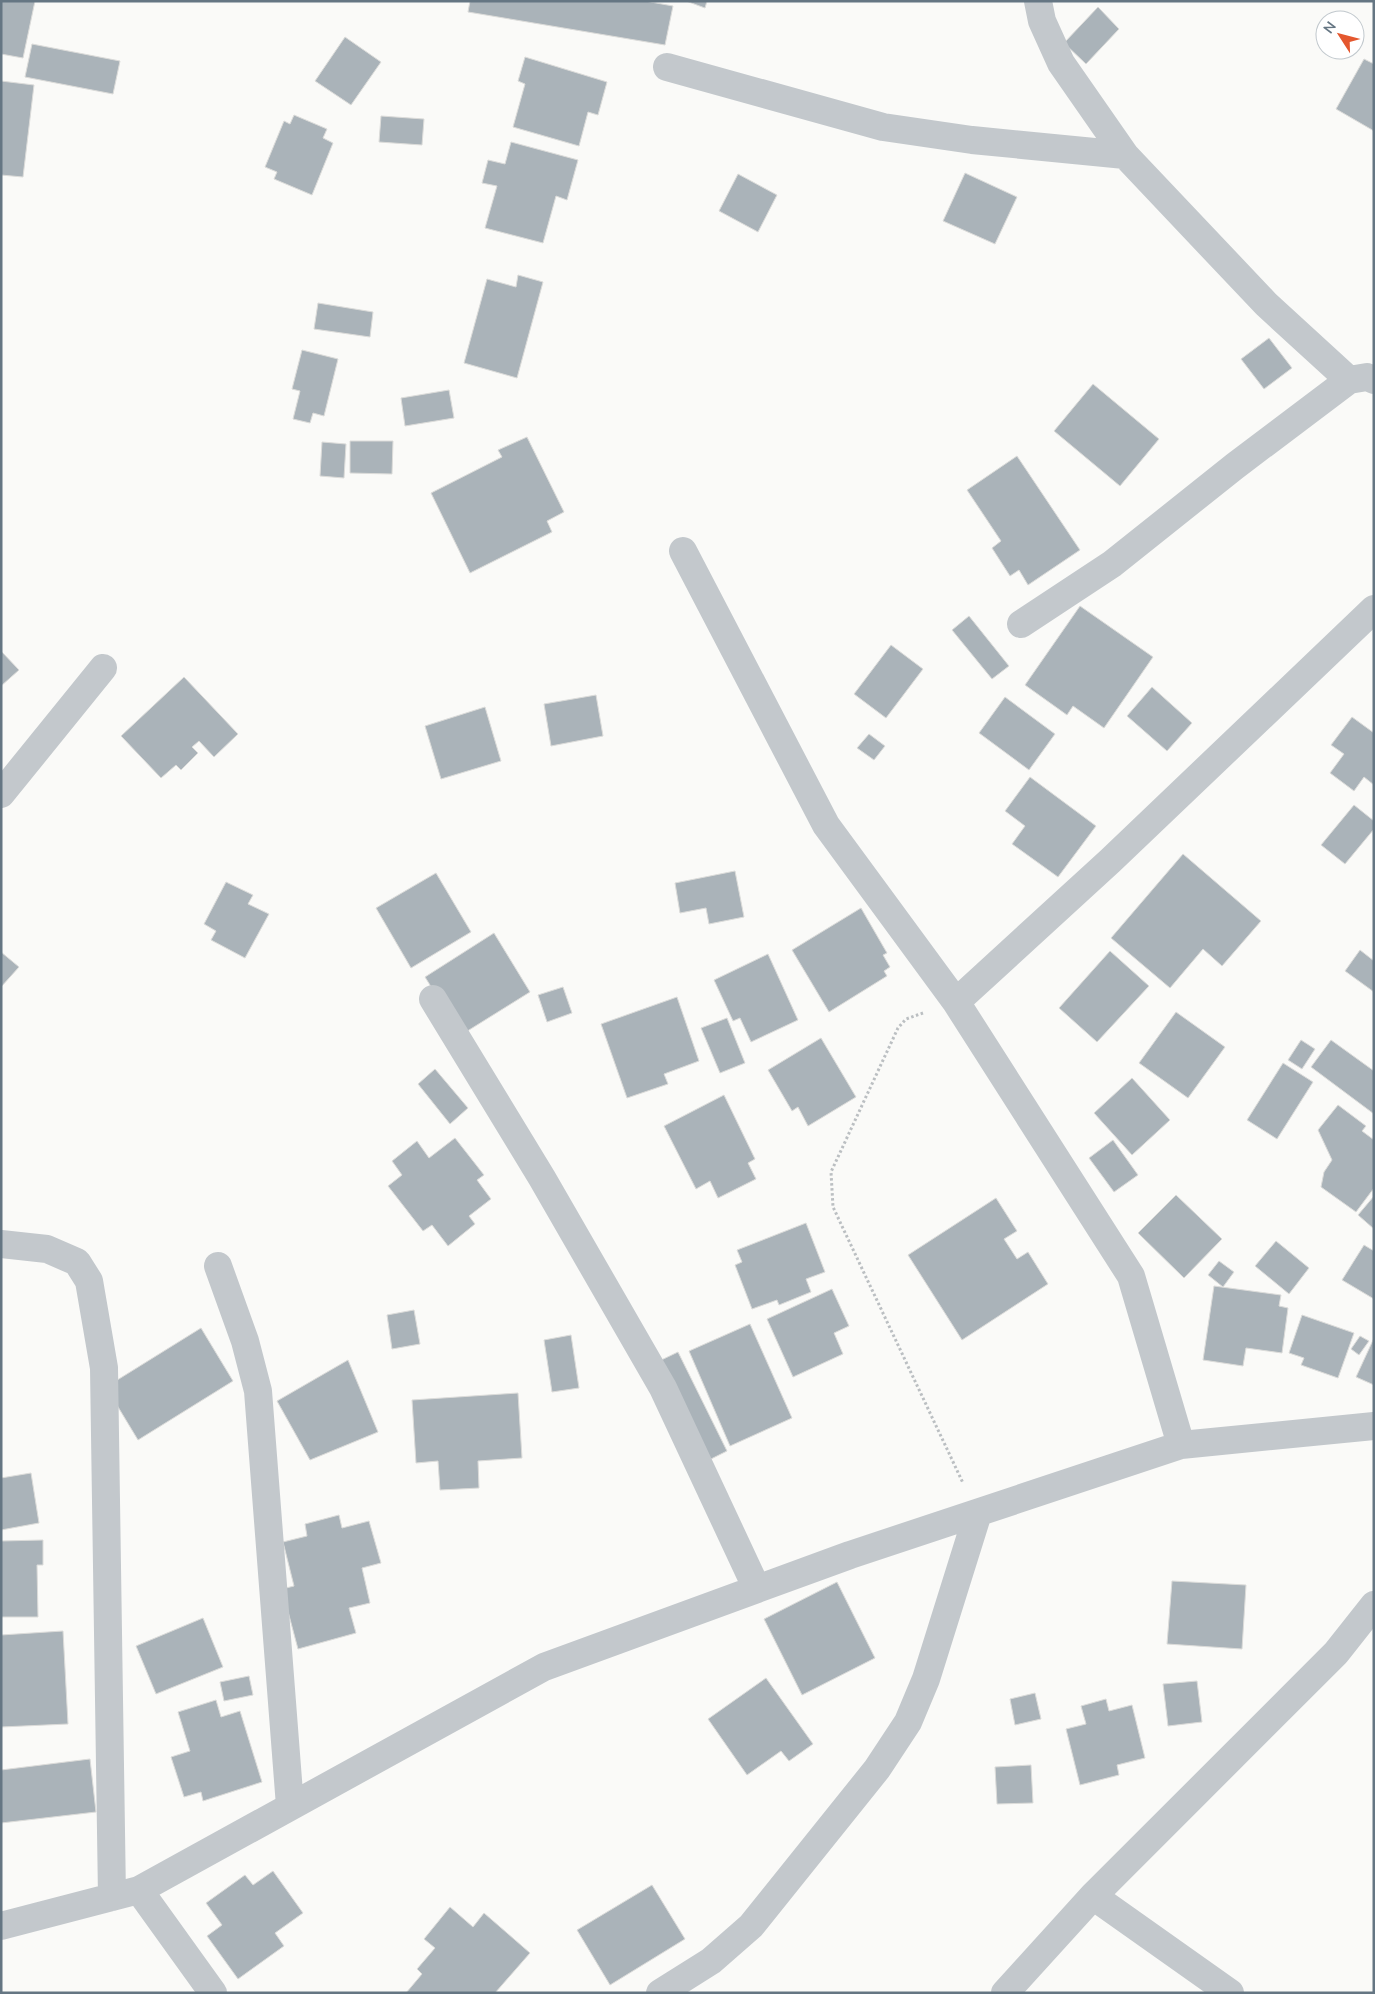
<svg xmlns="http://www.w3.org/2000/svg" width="1375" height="1994" font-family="'Nunito Sans',sans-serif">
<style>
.building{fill:#aab3b9;stroke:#dcdcda}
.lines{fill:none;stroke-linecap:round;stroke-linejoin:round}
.path{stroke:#bbbfc2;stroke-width:3;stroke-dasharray:2.5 2.5;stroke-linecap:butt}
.minor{stroke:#c3c8cc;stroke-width:28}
</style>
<rect width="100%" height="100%" fill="#fafaf8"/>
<path class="building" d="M1 1H35L23 58 1 54Z
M470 1H645L673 6 665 45 468 12Z
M686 1H707L705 8Z
M1098 7 1119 29 1086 64 1064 43Z
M345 37 381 62 351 105 315 81Z
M32 44 120 61 113 94 25 77Z
M525 57 607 82 598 115 588 112 579 146 513 127 525 84 518 81Z
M1364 59 1374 64V131L1336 109Z
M1 81 34 85 23 177 1 175Z
M294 115 327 129 323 138 333 143 312 195 274 179 277 172 265 167 284 121 290 124Z
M381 116 424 119 422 145 379 142Z
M511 142 578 160 567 200 556 196 543 243 485 228 497 186 482 183 488 160 505 164Z
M965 173 1017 197 995 244 943 221Z
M738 174 777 195 758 232 719 211Z
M518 275 543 282 517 378 464 363 487 279 516 287Z
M318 303 373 312 370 337 314 329Z
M1269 338 1292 368 1264 389 1241 359Z
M302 350 338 359 324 416 313 413 310 423 293 419 300 391 292 389Z
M1093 384 1159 439 1120 486 1054 431Z
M449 390 454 418 405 426 401 398Z
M527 437 564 512 547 521 552 532 470 573 431 493 502 457 498 450Z
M350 441H393L392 474 350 473Z
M322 442 346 444 344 478 320 476Z
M1017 456 1080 550 1028 585 1019 570 1010 576 992 548 1001 541 967 490Z
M1080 606 1153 657 1104 728 1073 706 1067 715 1025 685Z
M969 616 1009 666 992 679 952 630Z
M891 645 923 669 886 718 854 694Z
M1 651 19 670 1 686Z
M184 677 238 734 214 757 199 741 192 747 198 753 181 770 176 765 161 778 121 736Z
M1152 687 1192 723 1167 751 1127 716Z
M596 695 603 736 551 746 544 704Z
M1005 697 1055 734 1029 770 979 733Z
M485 707 501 761 441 779 425 726Z
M1352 717 1374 733V785L1364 777 1354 791 1330 773 1344 754 1331 745Z
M869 734 885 746 874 760 857 748Z
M1030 777 1096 826 1058 877 1012 844 1025 826 1005 811Z
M1354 805 1374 821V829L1345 864 1321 845Z
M1183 854 1261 921 1222 966 1203 949 1170 988 1111 938Z
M735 871 744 917 709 924 706 908 680 913 675 883Z
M436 873 471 932 411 968 376 908Z
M226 882 253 895 248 904 269 914 245 958 211 940 216 931 204 924Z
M861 908 887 953 883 955 890 967 884 971 887 976 829 1012 792 950Z
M494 933 530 992 461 1035 425 977Z
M1360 950 1374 961V992L1345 971Z
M1110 951 1149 986 1097 1042 1059 1008Z
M1 952 19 967 1 987Z
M768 954 798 1020 751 1042 740 1018 733 1021 714 980Z
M563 987 572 1013 547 1022 538 995Z
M677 997 699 1061 664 1074 668 1084 627 1098 601 1024Z
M1176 1012 1225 1047 1188 1098 1139 1063Z
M727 1018 745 1063 720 1073 701 1028Z
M821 1038 856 1097 808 1126 798 1107 792 1111 768 1070Z
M1301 1040 1315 1049 1302 1069 1288 1060Z
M1331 1040 1374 1071V1114L1311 1067Z
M1283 1063 1313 1082 1277 1139 1247 1120Z
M435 1069 468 1108 450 1124 418 1084Z
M1132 1078 1170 1120 1132 1155 1094 1113Z
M724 1095 755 1159 748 1163 756 1179 718 1198 710 1181 696 1189 664 1126Z
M1338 1105 1366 1126 1362 1131 1374 1140V1188L1356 1212 1321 1187 1324 1172 1332 1160 1318 1130Z
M455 1138 484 1175 477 1180 491 1199 469 1216 475 1224 448 1246 432 1225 423 1231 388 1186 402 1175 392 1161 417 1141 429 1158Z
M1113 1140 1138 1175 1114 1192 1089 1158Z
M1176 1195 1222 1239 1184 1278 1138 1233Z
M1374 1196V1229L1358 1215Z
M996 1198 1017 1231 1004 1239 1017 1259 1028 1252 1048 1284 962 1340 908 1255Z
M806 1223 825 1272 806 1279 811 1292 779 1305 777 1300 752 1309 735 1265 742 1262 737 1250Z
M1276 1241 1309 1268 1289 1294 1255 1266Z
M1364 1245 1374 1251V1299L1342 1280Z
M1219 1261 1234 1272 1223 1287 1208 1275Z
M1214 1286 1281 1295 1279 1306 1288 1308 1282 1353 1246 1348 1243 1366 1203 1360Z
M832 1289 849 1326 834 1333 843 1354 793 1377 767 1319Z
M414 1310 420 1344 392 1349 387 1315Z
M1302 1315 1354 1333 1338 1378 1301 1365 1304 1358 1289 1353Z
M750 1324 792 1418 730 1446 689 1351Z
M201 1328 233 1381 138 1440 106 1387Z
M571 1335 579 1388 552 1392 544 1340Z
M1360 1336 1369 1341 1359 1355 1351 1349Z
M1374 1338V1385L1356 1377Z
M678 1352 727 1451 701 1464 653 1364Z
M348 1360 378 1432 310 1460 277 1401Z
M518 1393 522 1458 478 1461 479 1488 440 1490 438 1461 416 1463 412 1400Z
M31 1473 39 1523 1 1530V1478Z
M339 1515 342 1528 369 1521 381 1563 362 1568 370 1603 349 1608 356 1633 298 1649 282 1589 294 1586 283 1542 307 1536 305 1524Z
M43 1540V1565H37L38 1617H1V1541Z
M1172 1581 1246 1585 1242 1649 1167 1644Z
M837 1582 875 1658 802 1695 764 1619Z
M203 1618 223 1667 156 1694 136 1646Z
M63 1631 68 1724 1 1727V1635Z
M249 1676 253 1695 224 1701 220 1682Z
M766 1678 813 1744 789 1761 781 1751 747 1775 708 1719Z
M1197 1681 1202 1722 1168 1726 1163 1684Z
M1035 1693 1041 1719 1015 1725 1010 1699Z
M1106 1699 1109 1711 1132 1705 1145 1758 1117 1765 1119 1775 1080 1785 1066 1729 1086 1724 1081 1706Z
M216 1700 221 1717 240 1711 262 1782 203 1801 201 1792 184 1797 171 1757 190 1751 178 1712Z
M90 1759 96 1812 1 1823V1770Z
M1031 1765 1033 1803 997 1804 995 1767Z
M273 1871 303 1913 275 1933 284 1946 238 1979 207 1936 222 1925 206 1903 245 1875 253 1885Z
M652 1885 685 1939 610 1985 577 1930Z
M450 1907 473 1927 484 1913 530 1953 495 1993H406L422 1974 417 1969 435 1948 424 1939Z"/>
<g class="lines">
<path class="path" d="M923 1013 906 1019 898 1028 831 1172 833 1207 963 1483"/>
<path class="minor" d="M1038 1 1042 21 1061 63 1125 155 1266 304 1349 380
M667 67 883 127 972 140 1125 155
M683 551 826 825 956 1002 1131 1276 1181 1445
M1021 624 1112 564 1235 466 1349 380 1367 377 1374 380
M1 794 103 668
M433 999 542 1178 663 1388 757 1589
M956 1002 1110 861 1374 609
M1 1244 47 1249 77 1262 89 1281 104 1368 112 1897
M218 1266 245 1341 258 1391 290 1806
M139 1890 213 1993
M1093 1896 1230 1993
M1 1926 139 1890 544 1667 757 1589 850 1555 1181 1445 1374 1426
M660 1993 711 1961 751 1926 877 1769 908 1722 926 1679 978 1513
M1005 1993 1093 1896 1336 1653 1374 1605"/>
</g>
<rect width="1375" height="1994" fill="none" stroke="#657683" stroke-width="5"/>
<g transform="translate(1340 35) rotate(306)"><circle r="24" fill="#ffffff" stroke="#c1c8cd"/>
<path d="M0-4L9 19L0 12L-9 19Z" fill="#e4572e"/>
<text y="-8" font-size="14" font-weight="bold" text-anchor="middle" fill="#657683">N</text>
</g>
</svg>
